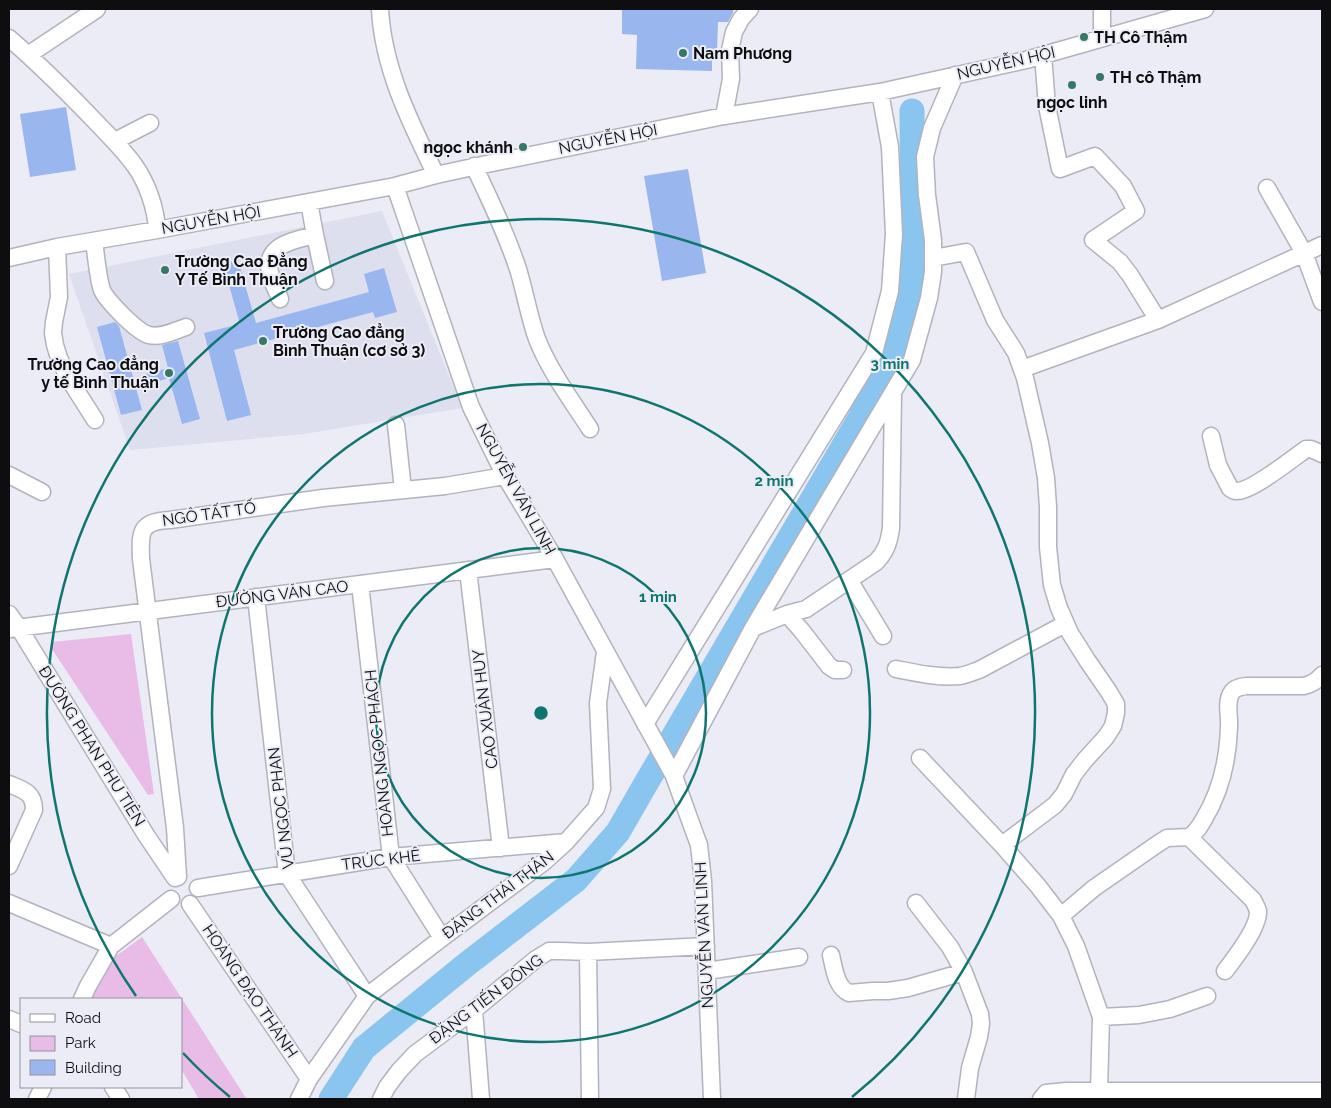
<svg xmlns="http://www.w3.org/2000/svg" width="1331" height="1108" font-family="Raleway,sans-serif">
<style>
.built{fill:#dddeee}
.green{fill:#e8bce6}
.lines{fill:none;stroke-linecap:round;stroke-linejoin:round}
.river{stroke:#89c5ef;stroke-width:25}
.building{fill:#99b7ee}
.minor-casing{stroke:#b2b3bc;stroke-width:19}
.minor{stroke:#fff;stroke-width:16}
.ring{fill:none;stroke:#0f766e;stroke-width:2.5}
.poi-dot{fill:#367766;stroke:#ebecf6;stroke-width:2}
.labels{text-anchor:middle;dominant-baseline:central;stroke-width:4;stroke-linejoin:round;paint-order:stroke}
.poi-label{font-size:16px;font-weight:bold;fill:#0e0e11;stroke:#ebecf6;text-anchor:start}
.street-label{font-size:16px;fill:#0e0e11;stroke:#ebecf6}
.centre{fill:#0f766e;stroke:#ebecf6;stroke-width:2.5}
.ring-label{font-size:15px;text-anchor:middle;font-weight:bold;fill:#0f766e;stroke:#ebecf6;stroke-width:4;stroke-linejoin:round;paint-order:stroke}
</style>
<rect width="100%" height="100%" fill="#ebecf6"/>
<path class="built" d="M382 211 462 408 304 434 130 450 69 274Z"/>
<path class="green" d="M131 634 154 794 148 795 50 646 52 642Z
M142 937 246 1098V1099H199L181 1069V999H91L108 962Z"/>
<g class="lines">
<path class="river" d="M331 1099 364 1048 467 964 576 880 618 832 645 785 860 418 898 344 907 311 913 260 912 111"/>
</g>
<path class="building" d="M622 9H733V13L728 22H718L717 53H712V71L636 69 637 35 622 34Z
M66 107 76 170 30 177 20 114Z
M688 169 706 273 662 281 644 176Z
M238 260 256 323 369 292 364 274 384 268 397 312 375 318 373 312 234 350 251 415 227 421 204 333 240 324 223 264Z
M115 322 119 326 142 410 121 415 97 327Z
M178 341 200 419 182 424 169 378 149 384 146 374 168 368 162 345Z"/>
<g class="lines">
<g class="minor-casing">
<path id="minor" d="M380 9C383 68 410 122 436 175
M1102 9V38
M9 38C39 64 67 92 94 120 108 135 123 149 135 166 147 183 156 208 157 230
M28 55 97 9
M1043 55 1047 106 1060 169 1095 156 1123 186 1136 211 1093 240 1120 262 1130 275 1158 320
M724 116 731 79 730 50 734 32 741 19 750 9
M115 141 150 123
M474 166C490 200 506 233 518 269 525 292 529 317 537 339 549 370 572 401 590 429
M395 186 471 407 505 476 555 559 674 776 692 826 699 845 703 881 712 1099
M1267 188 1304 253 1322 302
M309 202 315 235 325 281
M94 241C96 255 98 279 102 290 107 301 137 332 149 335 161 338 174 331 186 327
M57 247 59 297 54 322 53 333 55 345 59 358 69 379 95 420
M9 258 57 247 157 230 395 186 436 175 482 165 724 116 880 92 1026 60 1205 9
M933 258 966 252 995 320 1016 353 1025 378 1040 443 1046 478 1048 507V547L1052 585 1059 608 1070 633 1087 660 1109 692 1116 704V713L1113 726 1106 737 1085 760 1074 774 1064 794 1055 805 1002 845
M280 299C277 291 272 282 270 273 264 244 295 240 315 235
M1022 369 1158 320 1322 245
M396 425 403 490
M1211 436 1218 465 1230 488C1232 490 1233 491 1237 491 1252 491 1292 459 1306 449H1311L1322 454
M9 475 42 492
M468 570 501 848
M849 580 883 636
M360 584 391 857 442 938
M256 597 287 874 367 996
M9 614 19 628 146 835 175 878
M787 614 802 631 829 666 835 670H843
M753 628 787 614 806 609 876 562C886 552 889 542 891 528L893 395
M9 629 555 559
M896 669C916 673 939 678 960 676 966 675 973 672 979 670L1065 624
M645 724 874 353 890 291 894 234 890 147 880 92
M920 758 1002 845 1038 886 1061 916 1076 946 1101 1017 1099 1090
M674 776 753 628 912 360 929 298 933 272V240L927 195 925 157 932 128 955 75
M9 784C23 790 34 792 34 810L9 866
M1189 837 1253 900C1255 904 1257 907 1258 911 1259 927 1235 958 1225 971
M178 877 175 828 141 559C140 533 139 521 170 520L323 498 445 486 505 476
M198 888 391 857 566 842
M9 903 111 946
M916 903 950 947 964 972 980 1014 981 1024 979 1037 970 1068 966 1099
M190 904 309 1079
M1061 916 1094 888 1159 843 1167 838 1189 837C1196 833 1200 826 1204 819 1221 791 1228 759 1229 727 1230 716 1225 702 1232 692 1235 688 1240 687 1246 686H1304C1312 684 1317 681 1322 675
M588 952 590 1099
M831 955C834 968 836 987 849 993L873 991H888L908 988 964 972
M707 971 799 957
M82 999 88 986 111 946 171 899
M474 1010 481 1099
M1101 1017 1139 1015 1170 1009 1207 996
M9 1019 21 1024
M113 1087 121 1099
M37 1099 43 1087
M299 1099 309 1079 367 996 442 938 544 862 566 842 596 808 602 789 598 703 605 652
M381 1099 387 1087 399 1071 415 1054 474 1010 536 959 549 951H561L588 952 706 946
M1041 1099 1046 1093 1066 1091H1322"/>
</g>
<use href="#minor" class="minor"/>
</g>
<g class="ring">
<circle cx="541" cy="713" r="165"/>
<circle cx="541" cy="713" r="329"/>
<path d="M230 1097A494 494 0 0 1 183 1053M136 996A494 494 0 1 1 852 1097"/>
</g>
<g class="poi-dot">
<circle cx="1084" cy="37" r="5"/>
<circle cx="683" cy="53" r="5"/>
<circle cx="1100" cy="77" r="5"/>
<circle cx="1072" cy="85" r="5"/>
<circle cx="523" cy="147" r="5"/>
<circle cx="165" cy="270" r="5"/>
<circle cx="263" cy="341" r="5"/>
<circle cx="169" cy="373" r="5"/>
</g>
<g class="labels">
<g class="poi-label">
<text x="1094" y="37">TH Cô Thậm</text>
<text x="693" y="53">Nam Phương</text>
<text x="1110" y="77">TH cô Thậm</text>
<text x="1072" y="102" text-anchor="middle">ngọc linh</text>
<text x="513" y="147" text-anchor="end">ngọc khánh</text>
<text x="175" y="261">Trường Cao Đẳng<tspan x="175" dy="18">Y Tế Bình Thuận</tspan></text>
<text x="273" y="332">Trường Cao đẳng<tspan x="273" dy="18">Bình Thuận (cơ sở 3)</tspan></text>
<text x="159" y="364" text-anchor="end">Trường Cao đẳng<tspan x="159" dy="18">y tế Bình Thuận</tspan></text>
</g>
<g class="street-label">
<text transform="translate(1006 63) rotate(-13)">NGUYỄN HỘI</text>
<text transform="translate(608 139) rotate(-11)">NGUYỄN HỘI</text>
<text transform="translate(211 220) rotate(-10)">NGUYỄN HỘI</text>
<text transform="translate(516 489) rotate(61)">NGUYỄN VĂN LINH</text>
<text transform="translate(209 514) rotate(-8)">NGÔ TẤT TỐ</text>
<text transform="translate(282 594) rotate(-7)">ĐƯỜNG VĂN CAO</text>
<text transform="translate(485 709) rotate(-97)">CAO XUÂN HUY</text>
<text transform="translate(92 746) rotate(58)">ĐƯỜNG PHAN PHU TIÊN</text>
<text transform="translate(379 753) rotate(-96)">HOÀNG NGỌC PHÁCH</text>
<text transform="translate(281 808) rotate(-97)">VŨ NGỌC PHAN</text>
<text transform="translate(381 860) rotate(-7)">TRÚC KHÊ</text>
<text transform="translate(498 895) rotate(-37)">ĐẶNG THÁI THÂN</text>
<text transform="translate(704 935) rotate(-93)">NGUYỄN VĂN LINH</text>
<text transform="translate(250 991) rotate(56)">HOÀNG ĐẠO THÀNH</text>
<text transform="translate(486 999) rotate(-37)">ĐẶNG TIẾN ĐÔNG</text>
</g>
</g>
<circle cx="541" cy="713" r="8" class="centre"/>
<g class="ring-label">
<text x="890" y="369">3 min</text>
<text x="774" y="486">2 min</text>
<text x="658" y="602">1 min</text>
</g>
<rect width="1331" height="1108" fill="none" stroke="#0e0e11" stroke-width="20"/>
<rect x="20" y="998" width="162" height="90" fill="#ebecf6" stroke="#93939a"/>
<rect x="30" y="1014" width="25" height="8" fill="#ffffff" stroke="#93939a"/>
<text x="65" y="1023" font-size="15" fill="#0e0e11">Road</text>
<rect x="30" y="1036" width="25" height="15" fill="#e8bce6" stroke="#93939a"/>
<text x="65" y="1048" font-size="15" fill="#0e0e11">Park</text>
<rect x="30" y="1060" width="25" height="15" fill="#99b7ee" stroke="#93939a"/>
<text x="65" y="1073" font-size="15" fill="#0e0e11">Building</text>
</svg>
